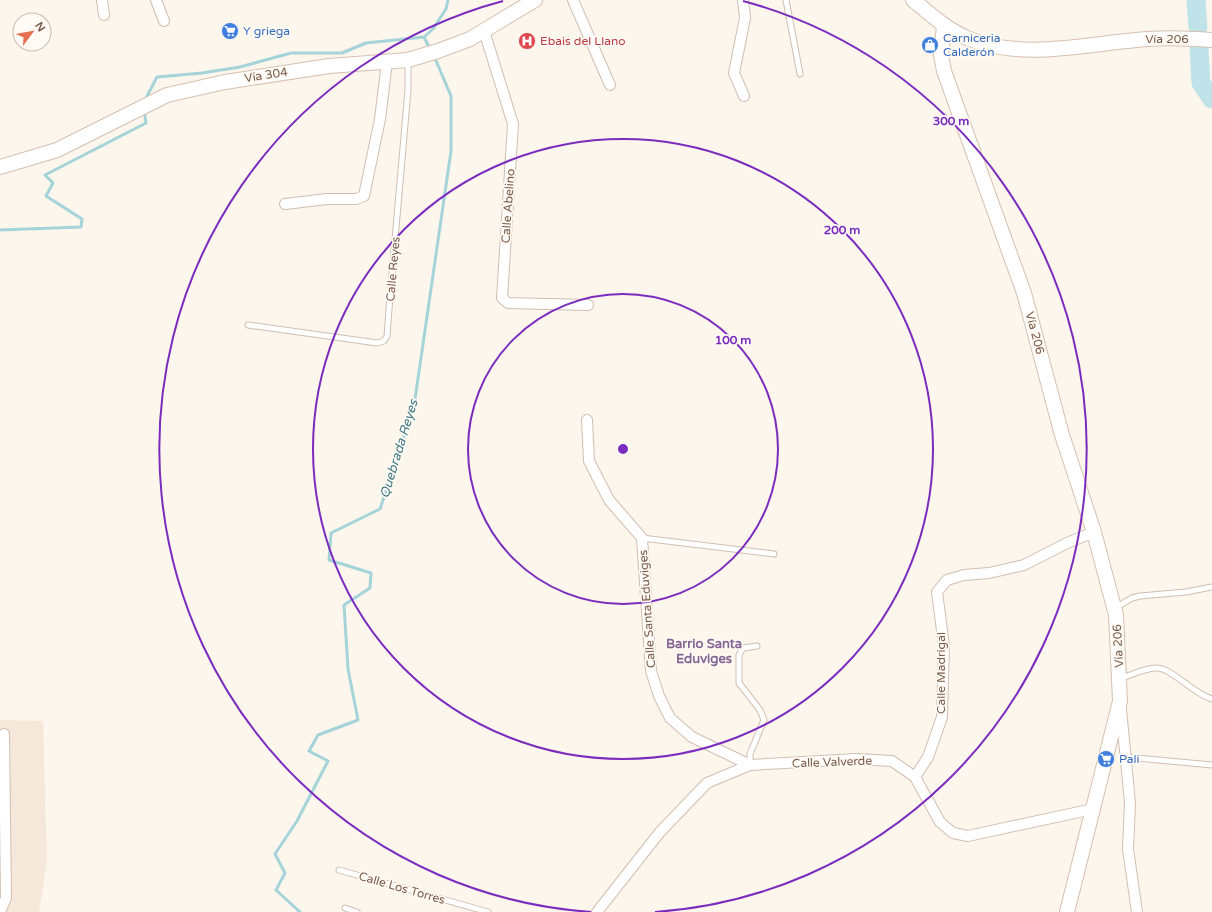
<svg xmlns="http://www.w3.org/2000/svg" width="1212" height="912" font-family="'Varela Round',sans-serif">
<style>
.residential{fill:#f5e8da}
.lines{fill:none;stroke-linecap:round;stroke-linejoin:round}
.stream{stroke:#a5d3da;stroke-width:3}
.river{stroke:#bfe3e8;stroke-width:19}
.lane-casing{stroke:#d1beb0;stroke-width:7}
.street-casing{stroke:#d1beb0;stroke-width:12}
.secondary-casing{stroke:#d6c0b0;stroke-width:16}
.lane{stroke:#fff;stroke-width:5}
.street{stroke:#fff;stroke-width:10}
.secondary{stroke:#fff;stroke-width:14}
.ring{fill:none;stroke:#7b2cbf;stroke-width:2}
.labels{text-anchor:middle;dominant-baseline:central;stroke-width:3.5;stroke-linejoin:round;paint-order:stroke}
.shop-label{font-size:12px;fill:#366cbe;stroke:#fffaf3;text-anchor:start}
.street-label{font-size:12px;fill:#7a5c4d;stroke:#fffaf3}
.health-label{font-size:12px;fill:#be3a42;stroke:#fffaf3;text-anchor:start}
.water-label{font-size:13px;font-style:italic;fill:#437c86;stroke:#fffaf3}
.neighbourhood-label{font-size:13px;font-weight:bold;fill:#846695;stroke:#fffaf3}
.centre{fill:#7b2cbf;stroke:#fffaf3;stroke-width:2}
.ring-label{font-size:12px;text-anchor:middle;font-weight:bold;fill:#7b2cbf;stroke:#fffaf3;stroke-width:3.5;stroke-linejoin:round;paint-order:stroke}
</style>
<rect width="100%" height="100%" fill="#fdf6ec"/>
<path class="residential" d="M0 720 43 721 47 861 39 912H0Z"/>
<g class="lines">
<path class="stream" d="M424 37 430 49
M145 100 157 77 202 73 240 67 291 53H342L366 43 424 37 433 29 446 9 448 0
M0 230 81 227 82 219 46 196 53 183 45 175 146 123 144 111
M300 912 276 890 285 873 275 854 297 821 328 761 309 751 318 735 358 720 348 669 344 605 370 588 371 573 329 560 331 533 380 509 414 406 451 151V96L434 56"/>
<path class="river" d="M1196 0 1198 27
M1199 48 1201 83 1212 99"/>
<g class="lane-casing">
<path id="lane" d="M786 0 800 74
M248 325 377 343 384 341 387 336 389 309 408 90V61
M642 538 774 554
M1115 608 1132 598 1140 596 1186 592 1212 587
M1120 679C1131 675 1145 668 1156 668 1171 667 1193 694 1212 699
M1126 757 1212 765
M750 765V754L764 720 760 710 739 683V655L743 648 757 646
M339 870 488 912
M345 908 357 912"/>
</g>
<g class="street-casing">
<path id="street" d="M102 0 104 15
M156 0 164 21
M573 0 610 85
M743 0 745 18 734 73 744 96
M484 31 513 124 502 298 508 303 588 305
M285 204 327 199H356L364 196 380 119 387 62
M587 420 589 461 609 500 642 538 651 671 659 696 670 718 692 737 750 765
M1121 709 1130 803 1128 849 1137 912
M915 777 928 757 942 717 944 646 937 592 947 580 964 575 989 573 1024 565 1067 543 1094 532
M0 912 6 898 4 734
M597 912 660 832 707 783 750 765 856 759 892 761 915 777 940 822 953 833 968 836 1093 809"/>
</g>
<g class="secondary-casing">
<path id="secondary" d="M913 0C930 14 946 29 967 38 1021 60 1081 45 1136 40 1161 37 1187 38 1212 40
M944 26 941 55 944 71 1024 293 1062 435 1094 532 1116 615 1120 701 1067 912
M0 167 57 150 167 95 225 82 329 66 408 60 438 51 470 39 535 0"/>
</g>
<use href="#lane" class="lane"/>
<use href="#street" class="street"/>
<use href="#secondary" class="secondary"/>
</g>
<g class="ring">
<circle cx="623" cy="449" r="155"/>
<circle cx="623" cy="449" r="310"/>
<path d="M591 912A464 464 0 0 1 503 1M743 1A464 464 0 0 1 655 912"/>
</g>
<defs>
<g id="supermarket-disc" transform="scale(0.9)"><circle r="9.5" fill="#3f7fe0" stroke="#fffaf3"/><path d="M-6-5.5h2.5l.6 2H6L4.5 2H-2.5L-4.4-4H-6ZM-1.5 3.2a1.3 1.3 0 1 0 .1 0ZM3 3.2a1.3 1.3 0 1 0 .1 0Z" fill="#fff"/></g>
<g id="hospital-disc" transform="scale(0.9)"><circle r="9.5" fill="#e0444e" stroke="#fffaf3"/><path d="M-5-5h3v3.5h4V-5h3V5h-3V1.5h-4V5h-3Z" fill="#fff"/></g>
<g id="shop-disc" transform="scale(0.9)"><circle r="9.5" fill="#3f7fe0" stroke="#fffaf3"/><path d="M-5-2.5h2.3a2.7 3.5 0 0 1 5.4 0H5L5.5 6h-11ZM-1.5-2.5h3a1.5 2.3 0 0 0-3 0Z" fill="#fff"/></g>
</defs>
<g fill-rule="evenodd">
<use href="#supermarket-disc" x="230" y="31"/>
<use href="#hospital-disc" x="527" y="41"/>
<use href="#shop-disc" x="930" y="45"/>
<use href="#supermarket-disc" x="1106" y="759"/>
</g>
<g class="labels">
<g class="shop-label">
<text x="243" y="31">Y griega</text>
<text x="943" y="38">Carniceria<tspan x="943" dy="14">Calderón</tspan></text>
<text x="1119" y="759">Pali</text>
</g>
<g class="street-label">
<text x="1167" y="39">Vía 206</text>
<text transform="translate(266 75) rotate(-9)">Vía 304</text>
<text transform="translate(508 206) rotate(-86)">Calle Abelino</text>
<text transform="translate(393 269) rotate(-85)">Calle Reyes</text>
<text transform="translate(1035 333) rotate(75)">Vía 206</text>
<text transform="translate(647 609) rotate(-94)">Calle Santa Eduviges</text>
<text transform="translate(1118 646) rotate(-93)">Vía 206</text>
<text transform="translate(941 673) rotate(-90)">Calle Madrigal</text>
<text transform="translate(832 762) rotate(-2)">Calle Valverde</text>
<text transform="translate(402 888) rotate(16)">Calle Los Torres</text>
</g>
<g class="health-label">
<text x="540" y="41">Ebais del Llano</text>
</g>
<g class="water-label">
<text transform="translate(399 449) rotate(-73)">Quebrada Reyes</text>
</g>
<g class="neighbourhood-label">
<text x="704" y="644">Barrio Santa<tspan x="704" dy="15">Eduviges</tspan></text>
</g>
</g>
<circle cx="623" cy="449" r="6" class="centre"/>
<g class="ring-label">
<text x="951" y="125">300 m</text>
<text x="842" y="234">200 m</text>
<text x="733" y="344">100 m</text>
</g>
<g transform="translate(32 32) rotate(58)"><circle r="19" fill="#fffaf3" stroke="#cabbb1"/>
<path d="M0-3L7 15L0 10L-7 15Z" fill="#e76f51"/>
<text y="-6" font-size="11" font-weight="bold" text-anchor="middle" fill="#7a5c4d">N</text>
</g>
</svg>
